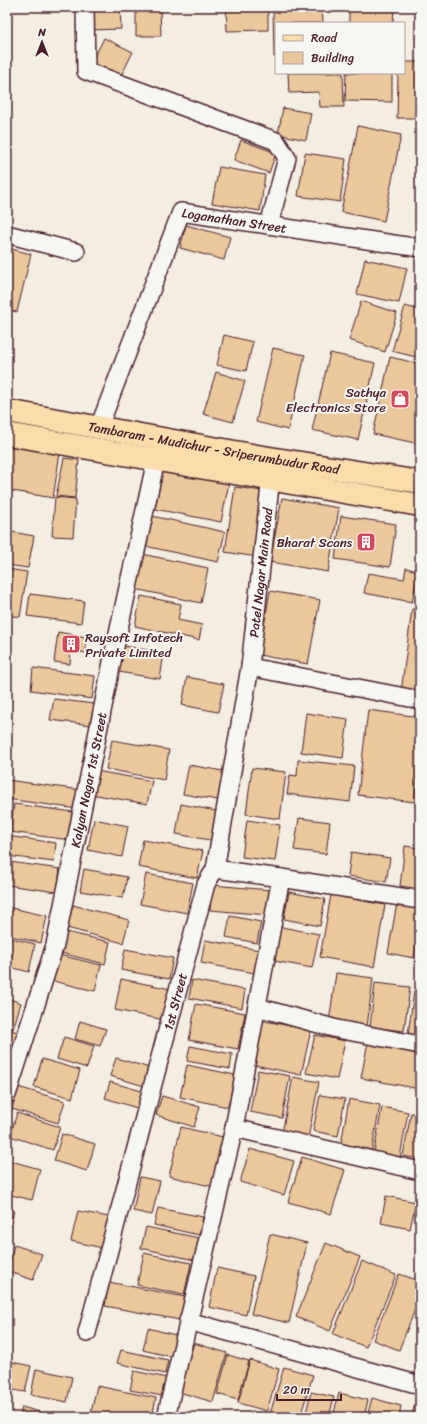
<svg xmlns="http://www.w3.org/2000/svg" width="427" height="1424" font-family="Sriracha,sans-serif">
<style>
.building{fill:#eac89c;stroke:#4a1f2b}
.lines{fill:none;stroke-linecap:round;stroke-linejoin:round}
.minor-casing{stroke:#4a1f2b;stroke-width:20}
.primary-casing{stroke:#4a1f2b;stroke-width:25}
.minor{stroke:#f6f6f2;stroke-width:17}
.primary{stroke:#faddab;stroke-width:22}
.labels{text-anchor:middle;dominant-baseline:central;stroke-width:4;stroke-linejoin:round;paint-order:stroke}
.street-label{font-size:13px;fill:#4a1f2b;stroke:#f6f6f2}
.poi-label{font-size:13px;fill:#4a1f2b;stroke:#f6f6f2;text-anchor:end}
</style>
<rect width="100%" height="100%" fill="#f4ede1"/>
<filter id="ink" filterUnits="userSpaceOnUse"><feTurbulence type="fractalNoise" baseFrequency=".025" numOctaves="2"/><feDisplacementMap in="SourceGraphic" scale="8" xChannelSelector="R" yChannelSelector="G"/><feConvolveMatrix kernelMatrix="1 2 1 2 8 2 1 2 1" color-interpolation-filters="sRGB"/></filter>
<g filter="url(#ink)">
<path class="building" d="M90 7H120L121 29 91 30Z
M136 7H160L161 36H136Z
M226 7H268V30L227 31Z
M273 7H322L323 23H276V57H274Z
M349 7H394L393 23H349Z
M104 38 133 52 120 78 91 64Z
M404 62H420V118H397L398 73H404Z
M288 73H343L344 107H320L319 92 289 93Z
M346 73H392V102L345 101Z
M283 108 311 113 306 140 278 134Z
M358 126 401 135 384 221 341 212Z
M241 140 276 153 269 173 234 160Z
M305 153 346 159 340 202 298 196Z
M219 167 265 175 260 211 212 203Z
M186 225 230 237 224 260 180 248Z
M7 248 31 254 17 312 7 310Z
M365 259 407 268 399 303 357 294Z
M361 301 397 313 385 352 349 340Z
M405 306 420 310V358L392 351Z
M224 335 253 342 246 371 217 365Z
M273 348 305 355 288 430 256 422Z
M330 353 375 363 358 440 312 430Z
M390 357 420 364V444L373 434Z
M216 372 245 381 233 422 203 414Z
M7 444 60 453 53 498 7 490Z
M64 458 79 460 75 498 56 496Z
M163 470 229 483 221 522 155 509Z
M235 487 268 492 257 557 225 552Z
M55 497 76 499 73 537 52 536Z
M282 498 339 508 328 572 270 562Z
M152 516 225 532 218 562 145 546Z
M341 516 396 524 390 567 335 559Z
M7 531 34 536 28 568 7 565Z
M142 554 208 568 201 603 135 589Z
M406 568 418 571 412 602 364 593 368 573 404 579Z
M7 569 27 572 20 617 7 615Z
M270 591 320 600 308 664 259 655Z
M30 594 84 601 81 623 27 616Z
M141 596 181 604 178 620 202 625 199 640 135 626Z
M412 609 420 610V694L401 692Z
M58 632 86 637V653L71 650 70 664 54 662Z
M124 646 164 653 160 679 119 672Z
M33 668 95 676 92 699 31 690Z
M187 677 224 684 218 712 182 705Z
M54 699 94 704 91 725 50 720Z
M368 710 420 717V757L414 802 358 795Z
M306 713 348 719 343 758 301 752Z
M112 740 169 750 164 780 106 769Z
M298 760 354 766 350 802 287 794 290 775 297 776Z
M189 765 223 771 218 800 183 794Z
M252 768 286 772 280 819 246 814Z
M96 771 152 781 147 804 91 794Z
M7 780 81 790 78 809 7 799Z
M14 804 73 812 70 840 10 832Z
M181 804 221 812 215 841 176 834Z
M299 818 330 822 326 854 294 850Z
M94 819 128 826 122 857 88 850Z
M247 820 280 825 275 861 242 857Z
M7 836 56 843 54 862 7 856Z
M143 840 203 851 197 878 138 867Z
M405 846 420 848V889L400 886Z
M351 852 390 858 386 882 348 876Z
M10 862 60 869 57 892 7 885Z
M84 869 127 877 123 898 80 891Z
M146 874 193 883 187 913 140 904Z
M212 885 270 890 268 915 210 910Z
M289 892 325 899 320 926 284 919Z
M331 895 385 905 374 967 320 957Z
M397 903 420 907V926L414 958 388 953Z
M73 905 129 920 123 943 67 928Z
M7 907 47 916 41 943 7 935Z
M230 916 261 922 257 943 226 937Z
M276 926 319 934 312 968 269 960Z
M66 932 110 942 105 964 61 953Z
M7 937 35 944 29 972 10 967 13 952 7 951Z
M205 940 265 951 260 974 201 963Z
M125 949 173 958 169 979 121 970Z
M59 955 101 965 95 991 53 981Z
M336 973 373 978 367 1027 329 1022Z
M121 979 171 989 165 1020 115 1010Z
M192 980 245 990 242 1008 189 998Z
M375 983 410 987 404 1031 370 1027Z
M414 991H420V1037L408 1035Z
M7 998 21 1003 13 1029 7 1027Z
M196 1004 245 1013 238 1049 189 1040Z
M260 1020 311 1030 301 1075 250 1064Z
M80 1021 106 1029 100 1046 75 1039Z
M7 1029 18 1032 12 1049 7 1047Z
M315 1035 345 1041 337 1079 306 1073Z
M64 1037 94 1046 87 1068 57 1059Z
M368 1042 420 1051V1089L361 1078Z
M190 1046 232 1054 230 1069 187 1061Z
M116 1058 153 1069 148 1087 110 1076Z
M42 1059 80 1070 72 1098 34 1087Z
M187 1065 235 1075 228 1107 180 1097Z
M258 1070 290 1076 282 1118 250 1112Z
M293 1077 319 1082 308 1138 282 1133Z
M110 1082 145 1092 140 1109 105 1098Z
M18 1087 65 1101 58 1123 12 1109Z
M320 1095 345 1099 338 1136 313 1131Z
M162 1096 200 1107 194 1127 156 1115Z
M349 1099 380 1105 372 1150 341 1144Z
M382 1107 408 1112 400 1157 374 1152Z
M17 1113 60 1127 53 1150 10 1136Z
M411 1113 420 1114V1159L403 1156Z
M181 1127 227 1138 214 1187 169 1176Z
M62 1134 95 1144 87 1171 54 1161Z
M250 1149 294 1161 284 1195 240 1182Z
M302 1157 345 1170 331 1214 288 1202Z
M7 1160 40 1169 32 1200 7 1194Z
M140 1177 160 1181 152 1215 133 1211Z
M386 1196 416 1202 410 1229 381 1223Z
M158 1208 203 1217 199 1235 154 1225Z
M7 1209 14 1210 8 1239 7 1238Z
M78 1211 114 1218 107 1249 71 1241Z
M146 1227 199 1238 194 1260 141 1248Z
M270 1234 307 1243 289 1323 251 1314Z
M326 1243 360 1257 330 1331 296 1317Z
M14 1245 42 1254 33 1280 7 1271Z
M144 1253 191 1263 184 1295 137 1285Z
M362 1261 396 1275 366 1347 333 1334Z
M217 1268 254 1276 246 1315 209 1307Z
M399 1274 420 1281V1297L399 1350 373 1340Z
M109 1282 190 1298 185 1321 105 1306Z
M148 1328 179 1336 173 1357 143 1350Z
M194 1343 227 1353 213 1402 179 1392Z
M121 1350 168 1360 165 1374 117 1363Z
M228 1355 249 1361 238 1400 217 1394Z
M250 1360 279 1369 267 1411 238 1403Z
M7 1361 31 1366 25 1392 7 1389Z
M284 1367 313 1375 300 1417H282L270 1414Z
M36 1369 72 1377 67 1402 31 1395Z
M134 1371 172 1379 168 1397 130 1390Z
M97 1386 156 1398 152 1417H90Z
M311 1392 334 1397 329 1417H305Z
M339 1393 368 1400 364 1417H333Z
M372 1398 401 1406 399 1417H367Z
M22 1407 57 1417H20Z
M414 1407 420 1409V1417H412Z"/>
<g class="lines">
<g class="minor-casing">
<g id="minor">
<path d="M85 7 86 71 276 141 287 158 269 225"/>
<path d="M7 234 76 252"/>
<path id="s1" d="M99 427 181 212 420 248"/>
<path d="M250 667 420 700"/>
<path d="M281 878 420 900"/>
<path d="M257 1007 337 1029 420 1045"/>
<path id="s2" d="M7 1095 55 945 116 642 156 460"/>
<path d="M234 1128 420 1171"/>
<path d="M188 1321 420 1385"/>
<path id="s3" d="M87 1333 206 884 215 869 250 667 272 468"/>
<path d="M166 1417 234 1128 281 878 215 869"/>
</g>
</g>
<g class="primary-casing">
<g id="primary">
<path id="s4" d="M7 411 257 456 420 482"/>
<path d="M7 434 420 505"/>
</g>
</g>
<use href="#minor" class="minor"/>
<use href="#primary" class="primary"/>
</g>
</g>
<defs>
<g id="shop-square" transform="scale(1)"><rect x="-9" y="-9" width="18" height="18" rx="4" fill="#d1495b" stroke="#f6f6f2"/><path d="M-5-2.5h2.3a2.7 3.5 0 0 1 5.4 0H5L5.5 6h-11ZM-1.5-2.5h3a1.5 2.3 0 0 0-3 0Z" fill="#fff"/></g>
<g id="building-square" transform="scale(1)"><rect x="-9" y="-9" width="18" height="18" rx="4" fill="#d1495b" stroke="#f6f6f2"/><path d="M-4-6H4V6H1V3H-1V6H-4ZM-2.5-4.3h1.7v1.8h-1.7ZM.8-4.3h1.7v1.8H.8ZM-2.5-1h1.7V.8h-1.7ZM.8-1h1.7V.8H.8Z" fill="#fff"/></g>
</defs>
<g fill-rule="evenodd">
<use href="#shop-square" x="400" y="399"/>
<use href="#building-square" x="366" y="542"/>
<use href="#building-square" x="71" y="644"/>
</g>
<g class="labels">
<g class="street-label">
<text stroke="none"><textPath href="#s1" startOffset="284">Loganathan Street</textPath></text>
<text stroke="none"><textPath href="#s4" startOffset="210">Tambaram - Mudichur - Sriperumbudur Road</textPath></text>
<text stroke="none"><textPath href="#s3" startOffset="782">Patel Nagar Main Road</textPath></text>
<text stroke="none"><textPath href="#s2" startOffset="326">Kalyan Nagar 1st Street</textPath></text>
<text stroke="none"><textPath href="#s3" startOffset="343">1st Street</textPath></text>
</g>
<g class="poi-label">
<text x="386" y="392">Sathya<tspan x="386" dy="15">Electronics Store</tspan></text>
<text x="352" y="542">Bharat Scans</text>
<text x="85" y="637" text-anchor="start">Raysoft Infotech<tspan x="85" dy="15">Private Limited</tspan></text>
</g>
</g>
<rect width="427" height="1424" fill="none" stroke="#f6f6f2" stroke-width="24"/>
<rect x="12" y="12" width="403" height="1400" fill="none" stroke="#4a1f2b" stroke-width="1.5" filter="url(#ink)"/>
<rect x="275" y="22" width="130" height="52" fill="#f6f6f2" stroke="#b1a0a2"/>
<rect x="283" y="35" width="20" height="6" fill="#faddab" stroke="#b1a0a2"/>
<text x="311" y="42" font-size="12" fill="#4a1f2b">Road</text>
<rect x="283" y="52" width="20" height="12" fill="#eac89c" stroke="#b1a0a2"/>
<text x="311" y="62" font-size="12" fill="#4a1f2b">Building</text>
<g transform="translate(42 42)" stroke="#f6f6f2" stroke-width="3" paint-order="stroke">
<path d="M0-3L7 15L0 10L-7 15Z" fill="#4a1f2b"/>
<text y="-6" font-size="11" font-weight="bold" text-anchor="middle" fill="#4a1f2b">N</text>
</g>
<path d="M277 1394v6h64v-6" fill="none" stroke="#4a1f2b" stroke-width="2"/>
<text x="283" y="1394" font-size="12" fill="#4a1f2b" stroke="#f6f6f2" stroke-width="3" paint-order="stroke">20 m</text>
</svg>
